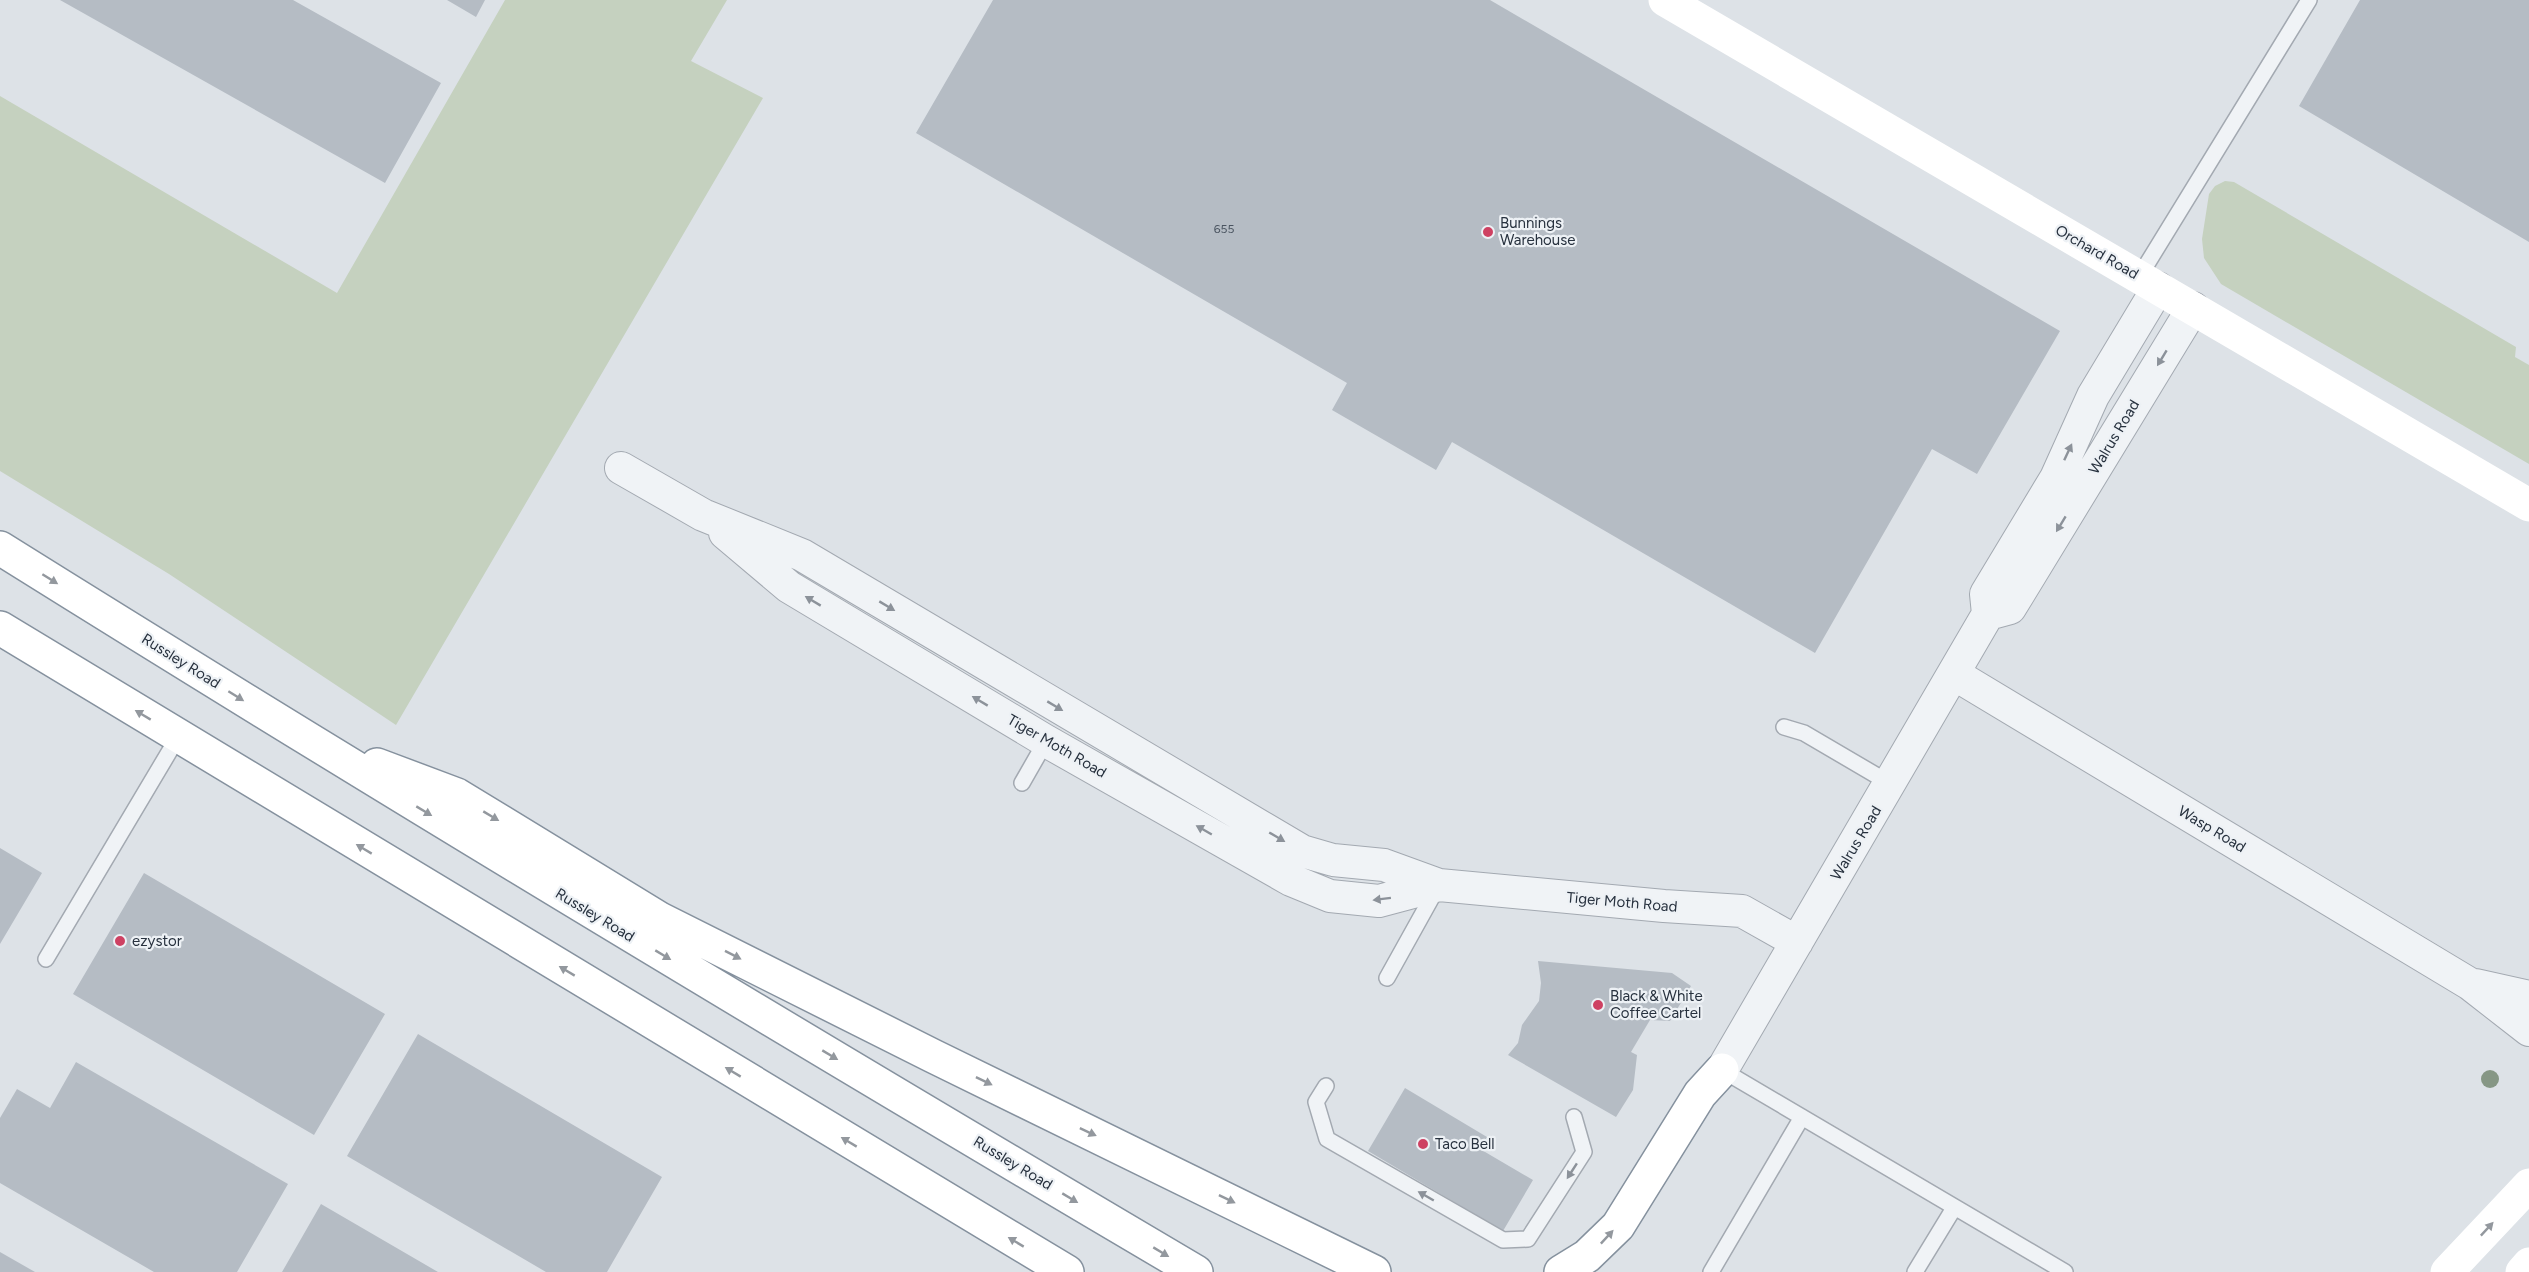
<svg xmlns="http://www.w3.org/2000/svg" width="2529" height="1272" font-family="Figtree,sans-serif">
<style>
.green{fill:#c5d1bf}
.building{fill:#b5bcc4}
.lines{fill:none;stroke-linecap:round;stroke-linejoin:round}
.lane-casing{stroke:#a3a9b1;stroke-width:18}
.street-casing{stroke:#a3a9b1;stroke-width:34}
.highway-casing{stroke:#85919e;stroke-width:36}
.lane{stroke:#f0f3f6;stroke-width:15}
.street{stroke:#f0f3f6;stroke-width:32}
.secondary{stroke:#fff;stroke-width:33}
.highway{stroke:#fff;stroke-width:33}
.tree{fill:#869785}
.oneway{fill:#8c929a}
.oneway2{fill:#93989e}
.poi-dot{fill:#ce4162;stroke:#edf1f5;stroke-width:2}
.labels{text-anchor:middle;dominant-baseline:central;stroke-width:4.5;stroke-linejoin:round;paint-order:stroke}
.number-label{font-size:12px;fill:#4a5460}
.poi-label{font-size:15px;fill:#27313e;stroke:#edf1f5;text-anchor:start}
.street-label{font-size:15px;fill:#27313e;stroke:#edf1f5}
</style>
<rect width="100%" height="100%" fill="#dde2e7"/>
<path class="green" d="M505 0H727L691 61 763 98 396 725 169 574 0 471V96L337 293Z
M2225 181 2234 182 2516 347 2515 357 2529 365V464L2221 284 2204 258 2202 239 2209 194 2215 186Z"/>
<path class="building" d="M60 0H293L441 83 385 183Z
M447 0H485L476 17Z
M993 0H1490L2060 331 1977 474 1932 449 1815 653 1452 442 1436 470 1332 410 1347 383 916 133Z
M2360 0H2529V242L2299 106Z
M0 848 42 873 0 944Z
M144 873 385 1014 314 1135 73 994Z
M1538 961 1672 973 1691 986 1670 1021 1650 1020 1631 1052 1637 1055 1633 1090 1616 1117 1508 1055 1518 1043 1522 1025 1539 1001 1541 983Z
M418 1034 662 1177 607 1272H546L347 1156Z
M76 1062 288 1184 237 1272H154L0 1183V1118L17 1089 50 1108Z
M1405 1088 1487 1137 1480 1149 1533 1180 1503 1231 1368 1151Z
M321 1204 438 1272H282Z
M0 1252 35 1272H0Z"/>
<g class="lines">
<g class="lane-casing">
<path id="lane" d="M2139 277 2309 0
M1784 727 1804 733 1891 784
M1022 783 1046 741
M46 959 178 737
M1387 978 1437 888
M1722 1070 2065 1272
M1326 1086 1316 1102 1327 1139 1503 1240 1528 1239 1584 1152 1574 1117
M1711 1272 1802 1117
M1915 1272 1954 1208"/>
</g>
<g class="street-casing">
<path id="street" d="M621 468 703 515 802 555 1302 851 1333 860 1384 865 1439 885 1664 906 1742 911 1797 942
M725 533 789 587 1046 741 1291 880 1330 896 1379 901 1439 885
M1988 614 2010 608 2193 308
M1954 674 2470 984 2529 1030
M2476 985 2529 997
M1722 1070 1988 614 1986 594 2056 478 2093 396 2158 288"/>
</g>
<g class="highway-casing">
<path id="highway" d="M0 548C395 795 794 1035 1196 1272
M0 628 1067 1272
M377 765 457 795 660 919 933 1056 1374 1272
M1561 1272 1587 1256 1618 1226 1700 1094 1722 1070"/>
</g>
<use href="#lane" class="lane"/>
<use href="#street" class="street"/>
<path class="secondary" d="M1665 0 2529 505
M2447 1272 2529 1185
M2522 1272 2529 1264"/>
<use href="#highway" class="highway"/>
</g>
<circle class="tree" cx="2490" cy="1079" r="9"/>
<defs><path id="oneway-solid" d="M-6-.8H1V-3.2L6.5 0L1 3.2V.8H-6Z" transform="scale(1.5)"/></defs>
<g class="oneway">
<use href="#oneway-solid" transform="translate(2162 358) rotate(121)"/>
<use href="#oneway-solid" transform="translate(2068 452) rotate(-65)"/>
<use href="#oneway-solid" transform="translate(2061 524) rotate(121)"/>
<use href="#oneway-solid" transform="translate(813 601) rotate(-149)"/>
<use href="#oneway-solid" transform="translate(887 606) rotate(31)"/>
<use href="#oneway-solid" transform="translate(980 701) rotate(-149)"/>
<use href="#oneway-solid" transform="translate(1055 706) rotate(31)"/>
<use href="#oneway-solid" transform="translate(1204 830) rotate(-150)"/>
<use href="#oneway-solid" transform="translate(1277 837) rotate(30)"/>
<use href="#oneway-solid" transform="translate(1382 899) rotate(173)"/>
<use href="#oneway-solid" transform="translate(1572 1171) rotate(123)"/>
<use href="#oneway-solid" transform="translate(1426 1196) rotate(-150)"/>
</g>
<g class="oneway2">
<use href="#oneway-solid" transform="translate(50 579) rotate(32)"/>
<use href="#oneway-solid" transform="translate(236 696) rotate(32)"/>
<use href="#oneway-solid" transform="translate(143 715) rotate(-149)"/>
<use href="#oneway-solid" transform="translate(424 811) rotate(31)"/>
<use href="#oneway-solid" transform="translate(491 816) rotate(31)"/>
<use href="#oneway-solid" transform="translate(364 849) rotate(-149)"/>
<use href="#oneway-solid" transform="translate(663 955) rotate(31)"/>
<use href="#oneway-solid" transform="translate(733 955) rotate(27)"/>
<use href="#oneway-solid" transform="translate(567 971) rotate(-149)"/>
<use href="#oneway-solid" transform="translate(830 1055) rotate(31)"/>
<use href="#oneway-solid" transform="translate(733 1072) rotate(-149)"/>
<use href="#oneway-solid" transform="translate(984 1081) rotate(26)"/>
<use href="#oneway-solid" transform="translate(1088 1132) rotate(25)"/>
<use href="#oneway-solid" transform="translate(849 1142) rotate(-149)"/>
<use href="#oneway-solid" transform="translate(1070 1198) rotate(31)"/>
<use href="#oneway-solid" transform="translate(1227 1199) rotate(26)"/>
<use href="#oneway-solid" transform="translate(2487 1229) rotate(-47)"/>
<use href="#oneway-solid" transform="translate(1607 1237) rotate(-47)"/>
<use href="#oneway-solid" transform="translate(1016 1242) rotate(-149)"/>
<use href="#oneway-solid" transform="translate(1161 1252) rotate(31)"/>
</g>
<g class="poi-dot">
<circle cx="1488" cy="232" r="6"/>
<circle cx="120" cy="941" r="6"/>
<circle cx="1598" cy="1005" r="6"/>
<circle cx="1423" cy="1144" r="6"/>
</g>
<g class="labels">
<g class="number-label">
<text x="1224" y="229">655</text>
</g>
<g class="poi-label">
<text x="1500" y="223">Bunnings<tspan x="1500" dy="17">Warehouse</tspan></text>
<text x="132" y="941">ezystor</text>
<text x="1610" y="996">Black &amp; White<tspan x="1610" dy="17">Coffee Cartel</tspan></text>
<text x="1435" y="1144">Taco Bell</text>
</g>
<g class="street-label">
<text transform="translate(2097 252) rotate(30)">Orchard Road</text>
<text transform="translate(2114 437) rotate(-59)">Walrus Road</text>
<text transform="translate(181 661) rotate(32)">Russley Road</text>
<text transform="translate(1057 746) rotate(30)">Tiger Moth Road</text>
<text transform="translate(2212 829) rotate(31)">Wasp Road</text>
<text transform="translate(1856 843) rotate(-59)">Walrus Road</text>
<text transform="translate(1622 902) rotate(5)">Tiger Moth Road</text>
<text transform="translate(595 915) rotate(31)">Russley Road</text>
<text transform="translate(1013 1163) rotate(31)">Russley Road</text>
</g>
</g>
</svg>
